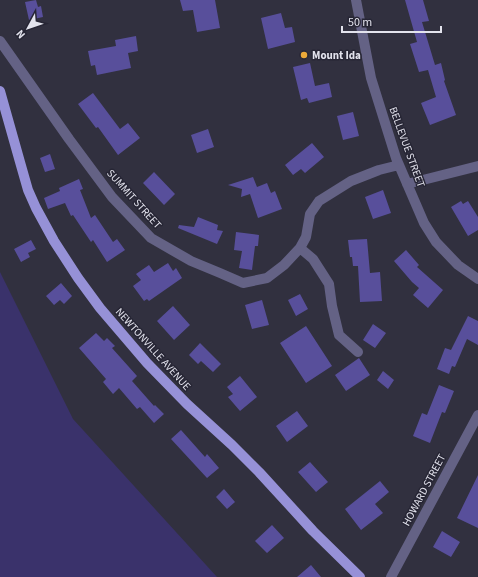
<svg xmlns="http://www.w3.org/2000/svg" width="478" height="577" font-family="'Source Sans 3',sans-serif">
<style>
.green{fill:#3a326b}
.building{fill:#584f9b}
.lines{fill:none;stroke-linecap:round;stroke-linejoin:round}
.minor{stroke:#646285;stroke-width:10}
.major{stroke:#9691d7;stroke-width:10}
.poi-dot{fill:#eba939;stroke:#272635;stroke-width:1.5}
.labels{text-anchor:middle;dominant-baseline:central;stroke-width:3;stroke-linejoin:round;paint-order:stroke}
.poi-label{font-size:11px;font-weight:bold;fill:#e3e3ed;stroke:#272635;text-anchor:start}
.street-label{font-size:11px;fill:#e3e3ed;stroke:#272635}
</style>
<rect width="100%" height="100%" fill="#31303f"/>
<path class="green" d="M0 272 73 419 217 577H0Z"/>
<path class="building" d="M36 0 38 7 41 6 43 17 29 20 25 2Z
M180 0H215L220 28 197 32 193 10 183 11Z
M405 0H423L429 21 422 22 435 65 441 63 445 80 444 81 456 115 430 125 421 103 436 97 428 70 419 72 410 44 417 42Z
M281 13 285 28 292 27 295 42 268 49 261 18Z
M136 36 138 51 128 53 131 68 97 75 95 65 91 66 88 51 116 46 115 40Z
M310 63 315 86 329 83 332 97 309 103 307 98 301 100 293 67Z
M93 93 120 129 128 123 140 138 118 155 98 127 96 128 78 104Z
M353 112 359 136 343 140 337 116Z
M208 129 214 147 197 153 191 135Z
M312 143 324 157 305 173 301 169 293 175 285 165Z
M50 154 55 169 45 172 40 158Z
M154 172 175 194 164 205 143 183Z
M253 177 257 187 267 183 271 193 275 191 282 209 258 218 250 194 241 197 242 189 228 185Z
M79 179 83 189 80 190 91 218 95 215 113 242 117 239 125 250 107 262 93 240 91 242 73 215 71 216 65 203 48 209 44 198 60 191 59 188Z
M383 190 391 213 373 219 365 197Z
M461 201 463 204 468 201 478 217V230L468 236 451 207Z
M198 217 218 225 217 230 223 231 217 244 178 228 179 225 194 227Z
M236 232 259 235 258 246H255L252 270 239 268 242 251 234 250Z
M367 239 370 273 380 272 382 301 360 302 358 266H353L352 257H350L348 240Z
M31 240 36 249 28 253 30 257 21 262 14 249Z
M406 250 419 265 417 267 443 290 428 308 413 295 419 288 412 282 394 261Z
M168 263 173 271 176 268 182 278 149 301 147 299 144 301 133 286 141 280 136 274 149 265 154 272Z
M61 283 72 296 64 304 60 300 54 305 46 296Z
M300 294 308 309 296 316 288 300Z
M262 300 269 325 252 329 245 305Z
M173 306 190 325 174 340 157 321Z
M468 316 478 321V345L467 339 455 367 452 366 449 374 437 369 445 348 451 350Z
M373 324 386 333 375 348 363 340Z
M306 326 332 366 306 383 280 343Z
M96 333 104 341 107 338 115 346 112 348 137 376 132 381 154 406 155 405 164 414 154 423 140 407 137 409 119 388 113 394 103 382 106 379 79 348Z
M200 343 221 364 213 372 201 361 198 364 189 355Z
M359 358 370 375 346 391 335 375Z
M383 371 394 380 388 389 377 380Z
M240 376 257 397 240 411 228 397 233 394 227 387Z
M439 385 454 391 445 413 442 412 430 443 413 436 422 413 427 415Z
M297 411 308 426 287 442 276 426Z
M181 430 205 457 207 454 219 468 207 478 171 439Z
M310 462 328 482 316 492 298 472Z
M478 475V528L457 518Z
M380 481 389 492 375 504 383 513 361 530 345 509Z
M224 489 235 502 227 509 216 497Z
M272 525 284 538 267 553 255 541Z
M442 531 460 542 451 557 433 547Z
M311 565 321 577H297Z"/>
<g class="lines">
<path class="minor" d="M356 0 371 78 396 158 424 223 436 242 458 265 478 279
M0 41 69 139 112 197 151 238 191 261 220 273 243 283 267 278 284 265 300 248 306 237 310 214 319 201 351 181 379 170 399 165
M407 184 478 166
M300 248 313 259 329 284 332 306 339 335 358 352
M391 577 478 415"/>
<path class="major" d="M0 91 20 162 28 190 36 208 54 241 78 278 100 308 147 363 187 404 232 445 259 472 313 531 360 577"/>
</g>
<circle class="poi-dot" cx="304" cy="55" r="4"/>
<g class="labels">
<g class="poi-label">
<text x="312" y="55">Mount Ida</text>
</g>
<g class="street-label">
<text transform="translate(407 147) rotate(70)">BELLEVUE STREET</text>
<text transform="translate(134 199) rotate(48)">SUMMIT STREET</text>
<text transform="translate(153 349) rotate(48)">NEWTONVILLE AVENUE</text>
<text transform="translate(424 490) rotate(-62)">HOWARD STREET</text>
</g>
</g>
<g transform="translate(28 28) rotate(230)" stroke="#272635" stroke-width="3" paint-order="stroke">
<path d="M0-3L7 15L0 10L-7 15Z" fill="#e3e3ed"/>
<text y="-6" font-size="11" font-weight="bold" text-anchor="middle" fill="#e3e3ed">N</text>
</g>
<path d="M342 26v6h99v-6" fill="none" stroke="#e3e3ed" stroke-width="2"/>
<text x="348" y="26" font-size="12" fill="#e3e3ed" stroke="#272635" stroke-width="3" paint-order="stroke">50 m</text>
</svg>
